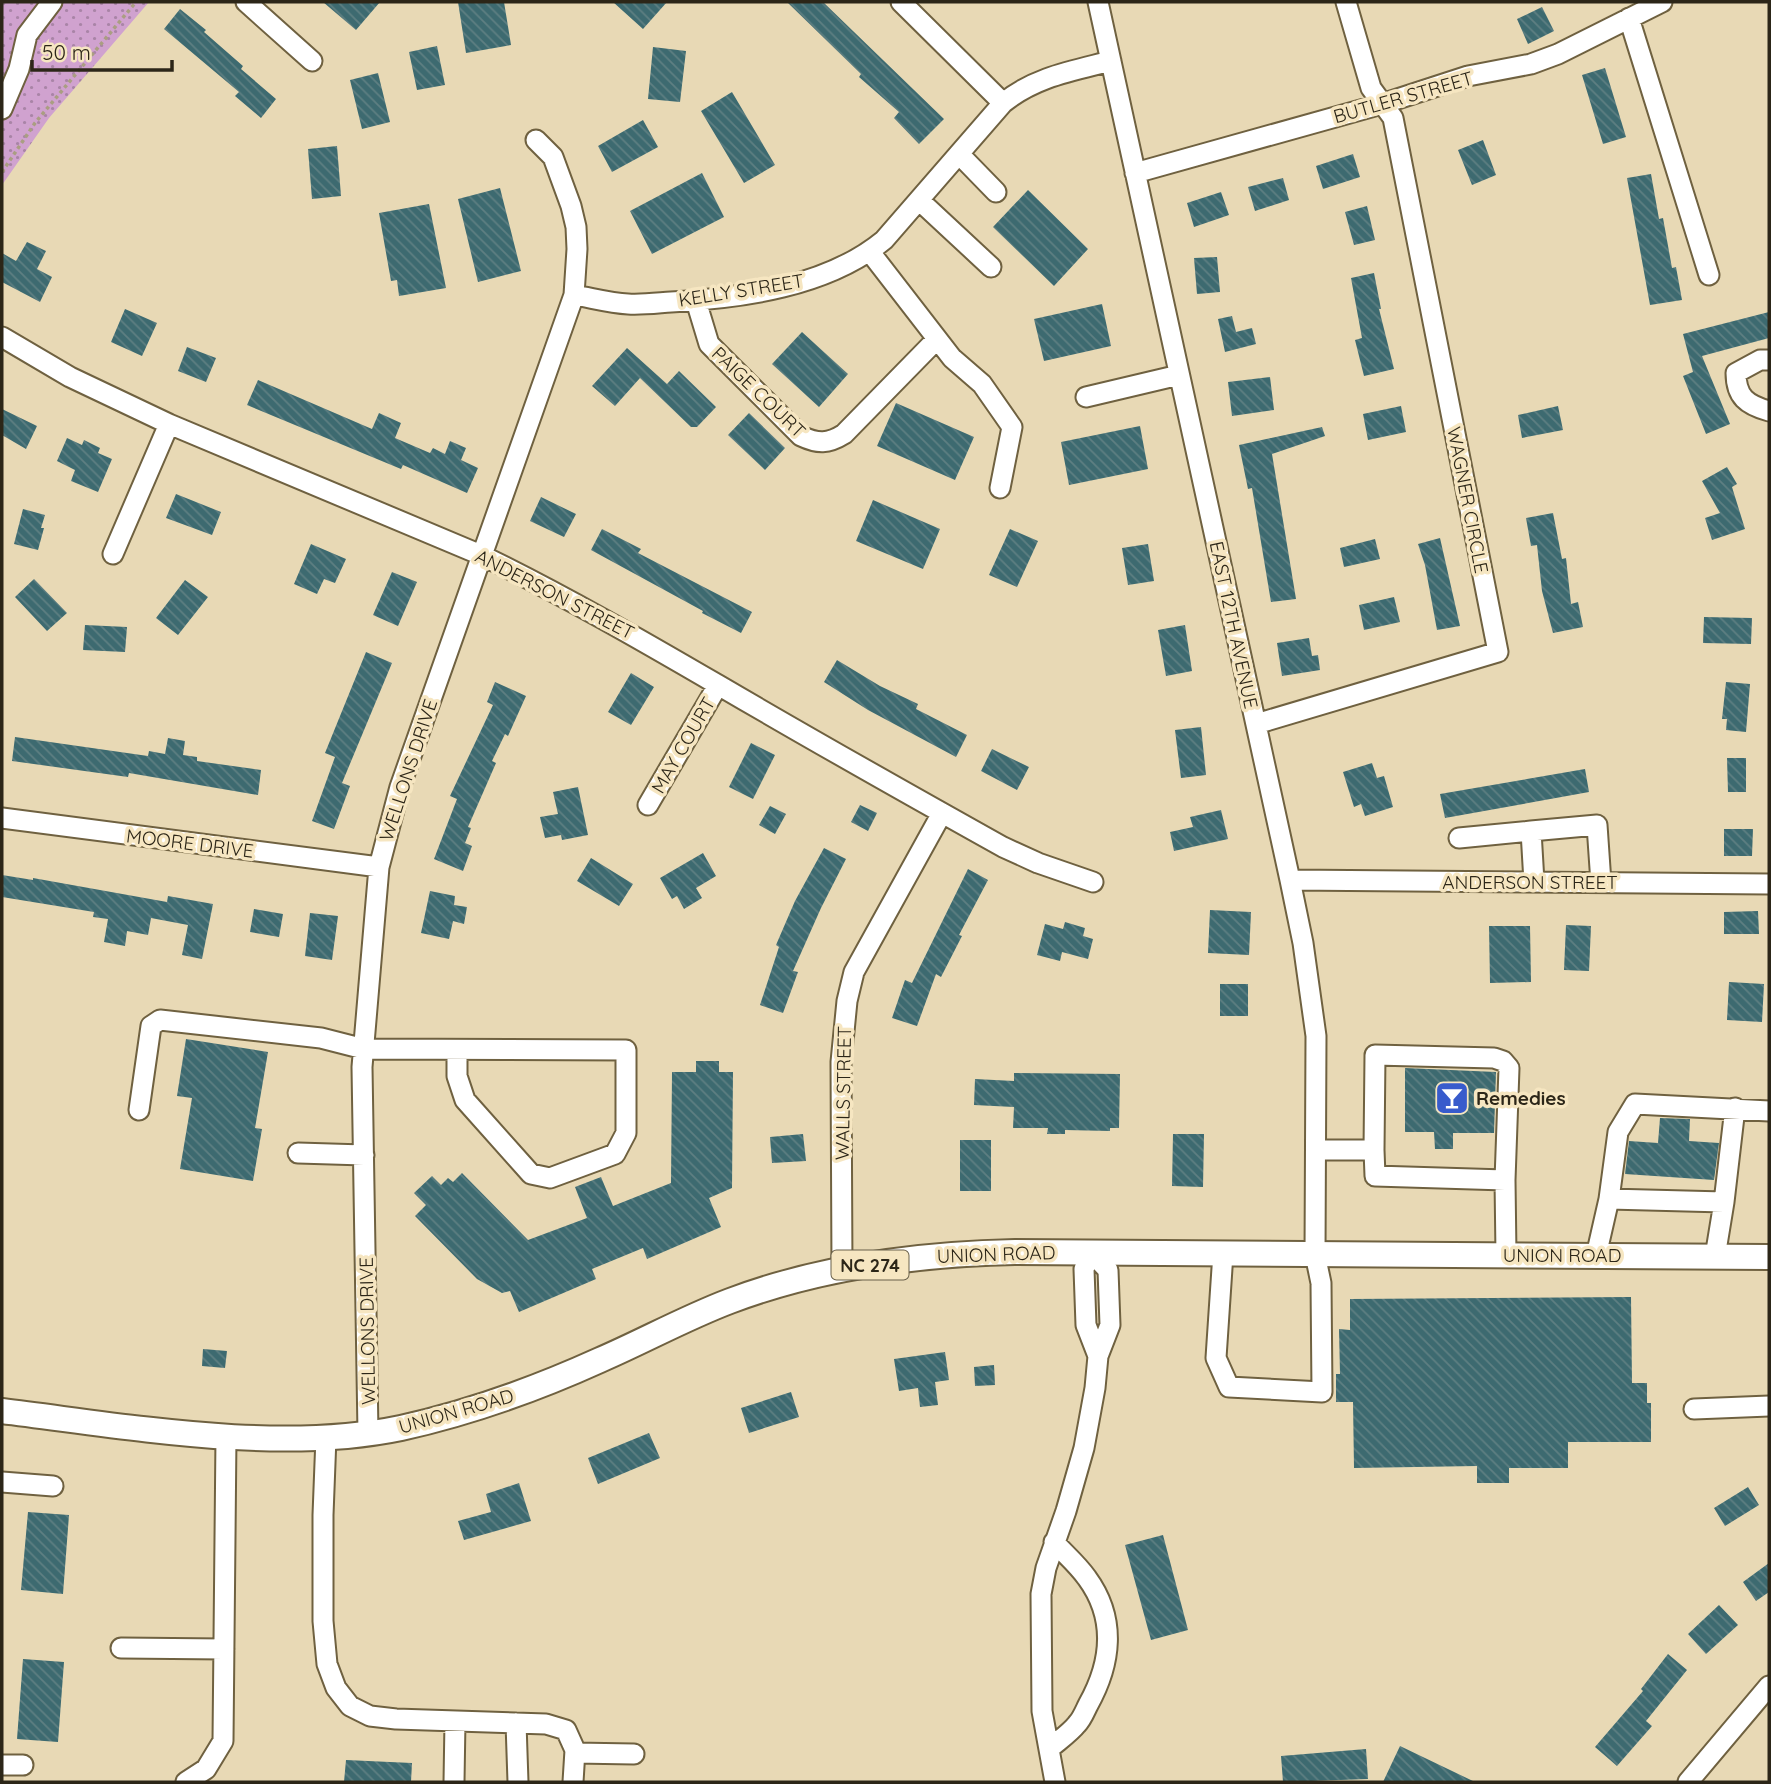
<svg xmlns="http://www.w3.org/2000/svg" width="1771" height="1784" font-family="Quicksand,sans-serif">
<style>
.grass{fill:url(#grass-dots)}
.building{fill:url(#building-back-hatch)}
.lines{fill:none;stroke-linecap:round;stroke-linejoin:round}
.minor-casing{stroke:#6f6140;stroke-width:23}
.major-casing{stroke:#6f6140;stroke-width:28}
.path{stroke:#aa9e82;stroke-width:3.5;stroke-dasharray:3.5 3.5;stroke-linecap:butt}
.minor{stroke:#fff;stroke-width:19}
.major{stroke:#fff;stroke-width:24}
.labels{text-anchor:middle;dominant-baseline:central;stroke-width:7;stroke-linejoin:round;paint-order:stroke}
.shield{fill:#f6e6c1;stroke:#69604b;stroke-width:2}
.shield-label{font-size:18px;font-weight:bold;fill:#2c2618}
.street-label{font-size:19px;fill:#2c2618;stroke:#f6e6c1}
.poi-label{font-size:19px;font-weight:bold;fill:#2c2618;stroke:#f6e6c1;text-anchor:start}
</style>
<defs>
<pattern id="grass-dots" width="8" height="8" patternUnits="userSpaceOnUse" patternTransform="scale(1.75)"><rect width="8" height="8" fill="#d0a2cf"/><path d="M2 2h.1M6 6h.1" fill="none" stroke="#a984a7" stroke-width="1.8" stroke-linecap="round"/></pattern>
<pattern id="building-back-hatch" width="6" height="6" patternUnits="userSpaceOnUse" patternTransform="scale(1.75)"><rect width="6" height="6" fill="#3d6a70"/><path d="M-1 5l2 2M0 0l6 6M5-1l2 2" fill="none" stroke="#5e7f82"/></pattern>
</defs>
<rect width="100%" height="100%" fill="#e8d9b5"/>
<path class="grass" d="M2 2H149L49 118 2 185Z"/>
<path class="building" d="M323 2H380L356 30Z
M458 2H504L511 45 466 53Z
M613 2H667L643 29Z
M787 2H823L944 119 919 144 894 118 899 112 859 77 861 74Z
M1542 7 1554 31 1528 44 1517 19Z
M180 9 206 30 204 32 243 66 241 69 276 99 261 118 235 96 239 92 164 29Z
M437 46 445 85 417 90 409 52Z
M653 47 686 51 680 102 648 99Z
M1605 68 1626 137 1603 144 1582 75Z
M378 73 390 122 362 129 350 80Z
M732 92 775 165 744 183 701 111Z
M643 120 658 147 612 172 598 146Z
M1483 140 1496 175 1472 185 1458 150Z
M337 146 341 196 312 199 308 149Z
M1353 154 1360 177 1323 189 1316 166Z
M702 173 724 217 652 254 630 211Z
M1651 174 1659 219 1663 218 1672 268 1676 267 1682 300 1650 305 1627 178Z
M1283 178 1289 200 1255 211 1248 187Z
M500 188 521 271 478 282 458 199Z
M1028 190 1088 249 1054 286 993 227Z
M1221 192 1229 215 1194 227 1187 203Z
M429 204 446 288 399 296 397 280 391 281 379 213Z
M1367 206 1375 240 1354 245 1345 212Z
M27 242 46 251 37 269 52 277 40 302 2 282V253L16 261Z
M1217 257 1220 292 1197 294 1194 258Z
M1374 273 1381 309H1379L1394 369 1364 376 1355 340 1362 338 1351 278Z
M1102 304 1111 346 1044 361 1034 319Z
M125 309 157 323 142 356 111 342Z
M1769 312V338L1702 356 1730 424 1706 434 1683 376 1693 372 1683 334Z
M1232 316 1236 332 1252 328 1256 344 1225 352 1218 319Z
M802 332 848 374 819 407 772 364Z
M187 347 216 358 206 382 178 371Z
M627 348 667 384 679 371 716 407 697 427H691L640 378 615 406 592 386Z
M1270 377 1274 410 1232 416 1228 382Z
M258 380 372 429 379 413 401 423 395 438 430 453 433 448 445 454 450 441 466 448 461 460 478 468 467 493 403 465 401 469 247 405Z
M896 403 974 437 955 480 877 446Z
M1401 406 1406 432 1368 440 1363 414Z
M1558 406 1563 430 1522 438 1518 415Z
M2 409 37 426 26 449 2 435Z
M749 413 785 448 765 470 728 435Z
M1140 426 1148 469 1069 485 1061 442Z
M1322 427 1325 436 1272 454 1296 599 1271 602 1252 488 1248 489 1239 445Z
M67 438 82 445 84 440 100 448 98 453 112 459 98 492 71 481 75 470 57 461Z
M1727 467 1737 484 1732 487 1745 529 1712 540 1705 518 1720 513 1702 481Z
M176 494 221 512 212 535 166 518Z
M541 497 576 514 564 537 530 521Z
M873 500 940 529 923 569 856 541Z
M23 509 45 515 41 528H44L38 550 14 544Z
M1553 513 1562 559 1566 558 1571 604 1578 602 1583 627 1553 633 1542 591 1537 545 1531 546 1526 518Z
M602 529 641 549 638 553 752 612 741 633 702 613 703 611 591 550Z
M1010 529 1038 541 1017 587 989 575Z
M1440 538 1460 626 1437 630 1425 565 1418 544Z
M1375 539 1380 559 1344 567 1340 548Z
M311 544 346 559 335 583 324 579 317 594 294 584Z
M1148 544 1154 581 1128 585 1122 548Z
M392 572 417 582 398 626 373 615Z
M34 579 67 613 47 631 15 597Z
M185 580 208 597 178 635 156 618Z
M1394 597 1400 622 1364 630 1359 605Z
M1704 617 1752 618 1751 644 1703 643Z
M85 625 127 627 125 652 83 650Z
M1185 625 1192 671 1166 676 1158 630Z
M1309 638 1312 656 1318 655 1320 670 1282 676 1277 643Z
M366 652 392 663 342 783 350 786 334 829 312 821 335 757 325 753Z
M837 660 880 686 918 704 916 709 967 735 956 757 868 710 824 682Z
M631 673 654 687 631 725 608 712Z
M495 682 526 696 508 736 505 734 492 761 496 763 468 827 471 828 465 843 472 846 463 871 434 859 457 799 450 796 493 705 487 702Z
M1726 682 1750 684 1746 732 1726 730 1727 719H1722Z
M1201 727 1206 775 1181 778 1175 730Z
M15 737 148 756 149 751 165 754 168 738 185 741 183 755 197 757V761L261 770 258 795 129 773 128 777 12 761Z
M751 743 775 755 753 799 729 787Z
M992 749 1029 767 1017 790 981 771Z
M1727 758H1746V792H1728Z
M1372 763 1377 778 1384 776 1393 807 1365 816 1361 804 1354 807 1343 772Z
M1585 769 1589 792 1445 818 1440 794Z
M578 787 588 835 562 840 561 835 545 838 540 817 558 814 553 792Z
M860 805 877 813 868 831 851 822Z
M770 806 786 814 775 834 759 825Z
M1221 810 1228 839 1174 851 1170 832 1193 827 1190 817Z
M1724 829H1753L1752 856H1724Z
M824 848 846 859 821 908 793 971 798 972 783 1013 760 1005 779 947 776 945 795 901Z
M703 853 716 876 696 888 702 898 684 909 677 896 672 899 660 878Z
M591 858 633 884 619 906 577 881Z
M968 869 988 880 959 935 962 936 941 977 936 974 917 1026 892 1018 905 980 912 983Z
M2 875 33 880V878L167 902 168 896 213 904 202 959 182 955 188 925 151 918 148 935 127 931 125 946 104 942 108 919 93 917 94 912 2 897Z
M430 891 455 896 454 905 467 907 464 924 453 921 449 939 421 933Z
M254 909 283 914 279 937 250 932Z
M1210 910 1251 912 1249 955 1208 953Z
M1758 911 1759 934H1724V912Z
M310 913 338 916 332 960 305 956Z
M1065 922 1085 928 1083 936 1093 939 1088 959 1062 952 1060 961 1037 955 1045 924 1063 929Z
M1566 925 1591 926 1589 971 1564 970Z
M1489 926H1530L1531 982 1490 983Z
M1729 982 1764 984 1762 1022 1727 1020Z
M1220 984H1248V1016H1220Z
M186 1039 268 1052 255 1128 262 1129 253 1181 180 1169 192 1098 177 1096Z
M696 1061H719V1072H733L732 1188 709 1198 721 1227 647 1259 643 1248 592 1269 596 1279 519 1312 510 1291 502 1293 477 1279 415 1216 426 1205 414 1193 432 1176 441 1185 448 1178 453 1182 462 1173 528 1240 587 1218 575 1187 601 1177 613 1206 671 1183 672 1072H696Z
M1405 1068 1496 1072 1494 1133H1453V1149H1435L1434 1132H1405Z
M1014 1073 1120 1074 1119 1128H1110V1131L1065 1130V1134H1047L1048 1128H1013L1014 1107 974 1105 975 1079 1014 1081Z
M1660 1118 1690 1119 1689 1141 1719 1143 1714 1180 1625 1174 1629 1141 1658 1143Z
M803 1134 806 1161 772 1163 770 1137Z
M1173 1134H1204L1203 1187 1172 1186Z
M960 1140H991V1191H960Z
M1631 1297 1632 1383H1647V1403H1651V1442H1568V1468H1509V1483H1477V1466L1354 1468 1353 1402H1336V1374H1340L1339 1329 1350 1330V1299Z
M203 1349 227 1351 225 1368 202 1366Z
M945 1352 949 1380 935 1382 938 1405 920 1407 918 1388 899 1391 894 1359Z
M994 1365 995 1385 975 1386 974 1367Z
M791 1392 799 1417 749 1433 741 1408Z
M649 1433 660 1458 598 1484 588 1458Z
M519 1483 531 1521 464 1540 458 1521 491 1512 486 1494Z
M1748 1487 1759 1505 1725 1526 1714 1508Z
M28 1512 69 1515 63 1594 21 1590Z
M1163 1535 1188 1630 1151 1640 1125 1545Z
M1769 1563V1592L1756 1601 1743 1582Z
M1719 1605 1738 1625 1706 1654 1688 1634Z
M1668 1654 1687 1670 1646 1721 1652 1726 1617 1766 1595 1747 1643 1691 1641 1689Z
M23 1659 64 1662 58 1742 17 1739Z
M1400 1746 1475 1782H1383Z
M1366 1749 1368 1779 1283 1782 1281 1756Z
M346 1760 412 1763 411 1782H344Z"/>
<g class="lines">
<g class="minor-casing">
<path id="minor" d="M246 2 312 61
M901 2 1003 103
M1098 2 1290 880 1303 943 1316 1036 1315 1254 1321 1283 1322 1392 1229 1387 1216 1358 1223 1253
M1629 18 1709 275
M2 109 19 69 27 35 52 2
M959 154 996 192
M1135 173 1382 104 1468 76 1531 64 1558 54 1662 2
M920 201 991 267
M870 252 952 358 982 384 1012 427 1000 488
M574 295C592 298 610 303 628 304 641 305 657 303 671 302 742 298 827 287 884 240L1003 103C1035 77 1072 71 1111 61
M696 301 709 344 801 436C818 444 828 444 844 434L937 339
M2 337 70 377 169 424 481 555C563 595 641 640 720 686 814 741 908 794 1003 847L1038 863 1093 882
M1769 360H1760L1736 373C1736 397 1747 405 1769 411
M1086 397 1179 375
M113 554 169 424
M1256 724 1498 652 1393 118 1371 88 1346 2
M648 805 718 685
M2 818 379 867
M1459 838 1531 831
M1290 880 1769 884
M1534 882 1531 831 1597 825 1601 883
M139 1110 151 1026 160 1020 321 1038 364 1049 626 1050V1133L615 1154 550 1178 531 1174 465 1100 457 1076V1050
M1316 1150H1374L1375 1176 1505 1180 1506 1255
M1374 1150 1375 1055 1494 1058 1503 1061 1509 1068 1505 1180
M298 1153 364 1155
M1609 1199 1618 1132 1635 1104 1769 1111
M1724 1202 1735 1108
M1596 1256 1609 1199 1724 1202 1715 1257
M842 1270 841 1062 847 1001 854 972 942 813
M1694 1409 1769 1406
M368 1433 362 1067 379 867 400 787 574 295 577 249 576 227 571 206 553 157 536 140
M326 1437 323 1515V1621L327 1664 336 1688 350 1706 370 1716 396 1719 546 1724 566 1730 575 1750 573 1782
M2 1482 53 1486
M121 1648 224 1649
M516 1723 518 1782
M1049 1749C1058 1741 1070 1733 1077 1724 1082 1719 1085 1711 1088 1705 1111 1664 1117 1619 1087 1578 1078 1565 1065 1554 1054 1542
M575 1753 634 1754
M2 1765H23
M186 1782 206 1769 223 1741 226 1436
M454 1782 455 1721
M1055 1782 1042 1711 1041 1594 1046 1568 1066 1511 1084 1448 1095 1388 1098 1356 1110 1325 1108 1270 1091 1252 1084 1269 1086 1325 1098 1356
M1688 1782 1769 1686"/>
</g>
<g class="major-casing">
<path id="major" d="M2 1411C126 1426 277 1454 401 1428 469 1413 536 1389 600 1360 644 1341 685 1318 730 1301 820 1267 919 1254 1015 1252L1769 1257"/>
</g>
<path class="path" d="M2 172 35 123 136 2"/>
<use href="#minor" class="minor"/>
<use href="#major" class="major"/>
</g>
<defs>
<g id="bar-square" transform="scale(1.75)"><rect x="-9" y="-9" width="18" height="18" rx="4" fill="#385bcc" stroke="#f6e6c1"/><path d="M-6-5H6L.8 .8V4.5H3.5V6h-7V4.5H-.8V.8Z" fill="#fff"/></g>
</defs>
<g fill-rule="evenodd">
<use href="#bar-square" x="1452" y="1098"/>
</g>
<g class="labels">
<rect class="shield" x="831.5" y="1250.5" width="77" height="29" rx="5"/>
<g class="shield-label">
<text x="870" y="1265">NC 274</text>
</g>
<g class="street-label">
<text transform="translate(1403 97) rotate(-16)">BUTLER STREET</text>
<text transform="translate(741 290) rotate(-9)">KELLY STREET</text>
<text transform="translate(759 392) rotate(44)">PAIGE COURT</text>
<text transform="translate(1468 500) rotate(79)">WAGNER CIRCLE</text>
<text transform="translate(555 594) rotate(27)">ANDERSON STREET</text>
<text transform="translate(1234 625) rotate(78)">EAST 12TH AVENUE</text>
<text transform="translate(683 745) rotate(-60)">MAY COURT</text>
<text transform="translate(408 770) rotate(-72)">WELLONS DRIVE</text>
<text transform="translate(190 843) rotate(7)">MOORE DRIVE</text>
<text x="1530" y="882">ANDERSON STREET</text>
<text transform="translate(843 1093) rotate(-89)">WALLS STREET</text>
<text transform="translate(996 1254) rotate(-2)">UNION ROAD</text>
<text x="1562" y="1255">UNION ROAD</text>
<text transform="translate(367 1331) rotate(-91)">WELLONS DRIVE</text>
<text transform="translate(456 1411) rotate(-16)">UNION ROAD</text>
</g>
<g class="poi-label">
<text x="1476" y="1098">Remedies</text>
</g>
</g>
<rect width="1771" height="1784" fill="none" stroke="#2c2618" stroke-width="7"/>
<path d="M32 60v10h140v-10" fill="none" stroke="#2c2618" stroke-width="3.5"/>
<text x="42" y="60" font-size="21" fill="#2c2618" stroke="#f6e6c1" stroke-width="5" paint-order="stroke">50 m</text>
</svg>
